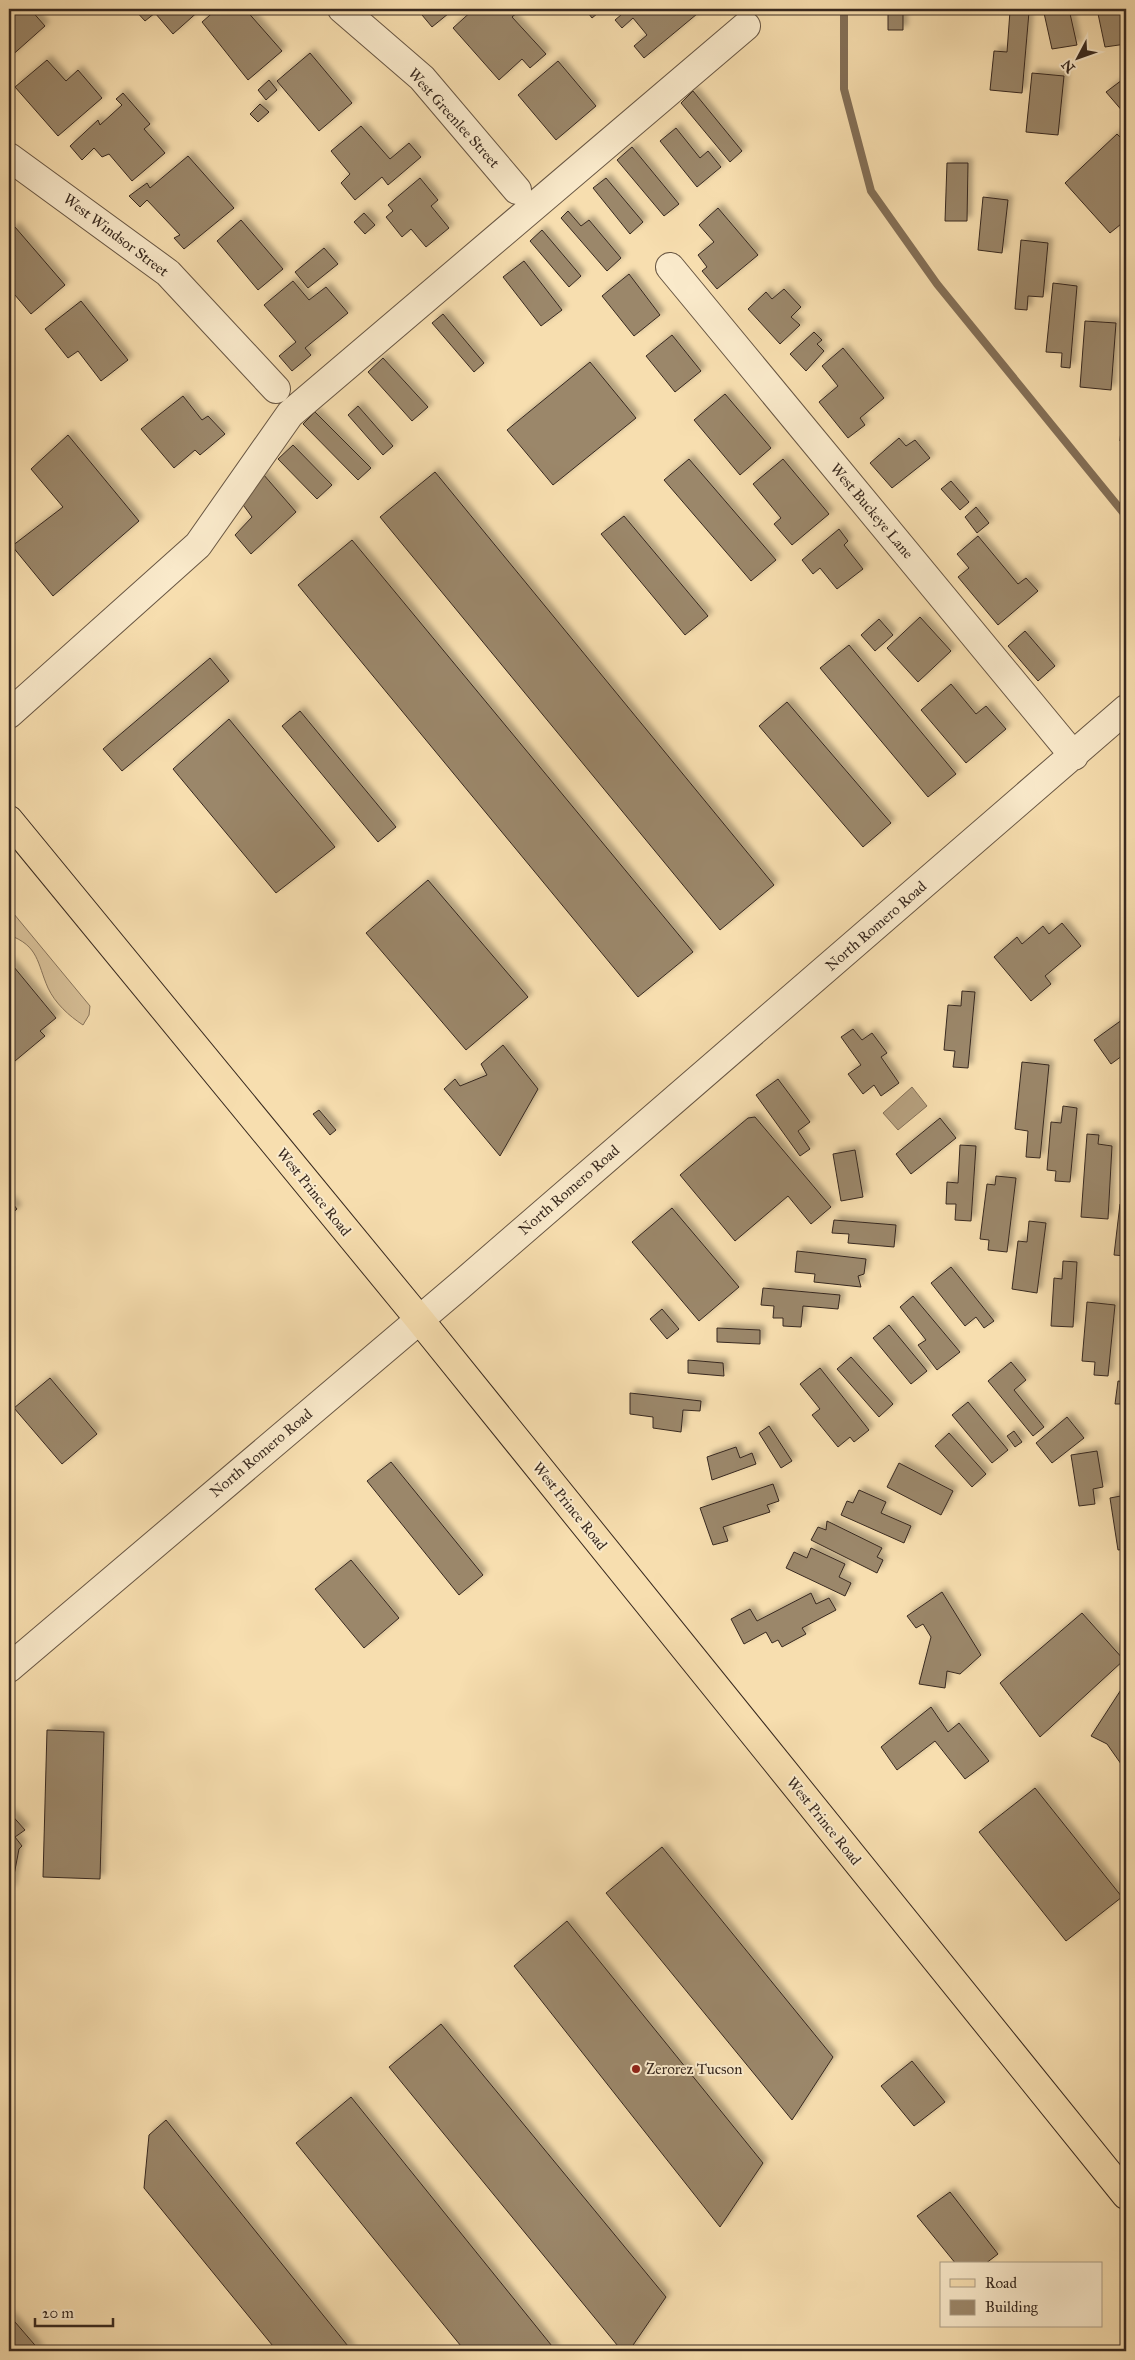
<svg xmlns="http://www.w3.org/2000/svg" width="1135" height="2360" font-family="'IM FELL Great Primer',serif">
<style>
.green{fill:#d7bf97;stroke:#88745b}
.water{fill:#b6a07e;stroke:#847058}
.lines{fill:none;stroke-linecap:round;stroke-linejoin:round}
.stream{stroke:#847058;stroke-width:8}
.building{fill:#9b876a;stroke:#38291f;filter:url(#shadow)}
.minor-casing{stroke:#685643;stroke-width:30}
.major-casing{stroke:#38291f;stroke-width:30}
.minor{stroke:#faeacb;stroke-width:28}
.major{stroke:#f7deaf;stroke-width:28}
.poi-dot{fill:#8f2418;stroke:#faeacb;stroke-width:2}
.labels{text-anchor:middle;dominant-baseline:central;stroke-width:4;stroke-linejoin:round;paint-order:stroke}
.street-label{font-size:15px;fill:#38291f;stroke:#faeacb}
.poi-label{font-size:15px;fill:#38291f;stroke:#faeacb;text-anchor:start}
</style>
<defs>
<filter id="shadow"><feDropShadow dx="4.5" dy="-4.5" stdDeviation="2.5" flood-color="#0004"/></filter>
</defs>
<rect width="100%" height="100%" fill="#f7deaf"/>
<filter id="stains"><feTurbulence type="fractalNoise" baseFrequency=".004" numOctaves="4"/><feColorMatrix values="0 0 0 0 .2 0 0 0 0 .09 0 0 0 0 .02 0 0 0 .5 -.17"/></filter>
<radialGradient id="worn" r=".72"><stop offset=".6" stop-color="#630" stop-opacity="0"/><stop offset="1" stop-color="#630" stop-opacity=".3"/></radialGradient>
<path class="green" d="M9 908 90 1006 89 1015 83 1025C69 1016 55 1003 48 988 37 963 39 946 9 935Z"/>
<path class="water" d="M912 1087 927 1106 898 1130 883 1113Z"/>
<g class="lines">
<path class="stream" d="M844 9V89L871 191 937 284 1126 516"/>
</g>
<path class="building" d="M9 9H30L45 26 9 58Z
M134 9H201L173 34 155 13 145 21Z
M217 9H245L282 51 248 80 202 22Z
M417 9H454L432 27Z
M474 9H515L518 12 512 17 546 54 530 68 522 59 499 80 453 28Z
M585 9H603L592 18Z
M628 9H703L644 58 634 46 647 35 633 18 622 28 615 20Z
M888 9H912H903V30H888Z
M1054 9H1069L1077 45 1052 49 1044 13 1055 12Z
M1097 9H1122L1126 44 1105 47Z
M1010 11 1029 12 1022 93 990 90 994 51 1007 52Z
M310 53 352 103 319 131 277 81Z
M47 60 66 81 78 70 102 98 58 136 15 87Z
M558 61 596 106 556 140 518 95Z
M1032 73 1064 76 1058 135 1026 132Z
M1126 77V111L1124 113 1106 92Z
M269 80 277 90 266 100 258 90Z
M693 91 742 151 730 162 681 103Z
M123 93 150 124 144 129 165 153 132 181 109 154 102 157 94 148 82 160 70 146 98 120 100 125 122 105 116 99Z
M260 104 269 112 258 122 250 114Z
M361 126 390 159 409 143 421 157 388 185 382 177 355 200 341 183 350 174 331 151Z
M676 128 700 158 708 151 721 167 697 187 660 141Z
M1117 134 1126 143V220L1110 233 1065 183Z
M632 147 679 204 664 216 617 160Z
M188 156 234 208 184 249 174 238 180 235 147 200 140 207 129 196 147 183 150 188Z
M947 163H968L967 221H945Z
M420 178 438 200 431 206 449 228 426 247 411 229 402 237 386 217 393 211 388 205Z
M606 178 643 222 630 234 593 188Z
M983 197 1008 200 1002 253 978 250Z
M718 208 758 255 717 289 702 271 707 267 698 255 714 242 699 225Z
M568 211 581 226 589 220 621 258 607 271 561 218Z
M364 213 375 225 365 234 354 222Z
M241 220 283 269 258 290 217 241Z
M15 227 65 285 31 314 9 288V232Z
M542 230 581 276 569 287 530 241Z
M1021 240 1048 243 1043 297 1028 296 1027 310 1015 309Z
M324 248 338 264 308 288 295 272Z
M524 261 562 310 541 326 503 277Z
M629 274 660 315 634 336 602 296Z
M293 281 309 300 326 287 348 313 305 348 311 355 292 371 279 356 296 342 264 305Z
M1053 283 1077 286 1070 368 1061 367 1062 353 1046 352Z
M784 289 801 307 791 317 800 325 780 344 748 309 766 292 772 299Z
M81 301 128 360 101 381 78 351 68 358 45 329Z
M443 314 484 363 474 372 432 323Z
M1085 321 1116 323 1111 390 1080 387Z
M814 332 822 340 817 344 824 351 806 371 790 354Z
M672 335 701 371 675 392 646 356Z
M843 348 884 398 860 418 865 425 848 438 819 402 838 386 822 366Z
M383 358 428 407 412 421 368 372Z
M590 362 636 418 553 485 507 430Z
M1126 369V441H1120Z
M725 394 771 448 740 475 694 420Z
M183 396 202 420 208 416 225 434 200 455 195 450 174 468 141 429Z
M358 406 393 446 383 455 348 415Z
M315 412 371 468 358 480 303 424Z
M68 435 139 521 53 596 12 546 63 507 31 469Z
M899 438 906 446 915 440 930 458 892 488 870 463Z
M293 445 332 485 317 499 278 459Z
M689 459 776 560 751 581 664 480Z
M783 459 829 514 792 545 774 524 781 518 753 484Z
M435 472 774 885 720 930 380 517Z
M263 474 296 512 251 554 235 535 252 517 238 498Z
M951 481 969 502 960 510 941 489Z
M976 507 989 523 977 533 965 517Z
M624 516 708 616 685 635 601 534Z
M839 529 848 541 844 545 863 569 837 589 820 568 813 574 802 560Z
M978 536 1018 584 1026 578 1038 591 998 625 958 577 969 568 957 554Z
M352 540 693 952 638 997 298 585Z
M920 617 951 651 918 682 887 648Z
M879 619 893 635 875 651 861 635Z
M1025 631 1055 666 1038 681 1008 646Z
M849 645 956 774 928 797 820 668Z
M210 658 229 681 122 771 103 749Z
M951 684 976 714 986 706 1006 729 966 763 921 710Z
M787 702 891 823 863 847 759 726Z
M300 711 396 827 378 842 282 726Z
M229 719 335 847 276 893 173 769Z
M428 880 528 997 466 1050 366 933Z
M1062 923 1081 946 1045 976 1051 984 1031 1001 994 957 1017 937 1022 944 1043 926 1049 934Z
M9 961 56 1018 40 1031 45 1036 9 1066Z
M962 991 975 992 968 1068 953 1067 955 1051 944 1050 948 1005 961 1006Z
M1126 1017V1053L1111 1064 1094 1040Z
M853 1029 862 1040 872 1033 887 1053 881 1057 899 1083 881 1096 874 1085 863 1094 848 1074 861 1065 841 1037Z
M503 1045 538 1089 500 1156 444 1089 455 1079 460 1086 487 1075 481 1064Z
M1022 1062 1049 1065 1040 1158 1026 1157 1028 1131 1015 1129Z
M778 1079 810 1122 798 1131 810 1149 800 1156 756 1095Z
M1063 1106 1077 1108 1070 1182 1055 1181 1056 1171 1047 1170 1051 1122 1061 1123Z
M319 1110 336 1130 330 1135 313 1114Z
M755 1117 831 1207 811 1224 788 1196 735 1241 680 1175 748 1118Z
M940 1118 956 1138 911 1174 896 1154Z
M1087 1134 1099 1135 1098 1144 1112 1146 1108 1219 1081 1217Z
M960 1145 976 1146 971 1221 955 1220 956 1204H946L947 1182 958 1183Z
M855 1150 863 1197 841 1201 833 1154Z
M996 1176 1016 1178 1007 1252 988 1250 989 1240 980 1239 987 1184 995 1185Z
M9 1199 17 1209 9 1216Z
M1120 1204 1126 1205V1256L1114 1255Z
M672 1208 739 1287 699 1321 632 1242Z
M834 1220 896 1225 894 1247 848 1243 849 1234 832 1233Z
M1029 1221 1046 1223 1037 1293 1012 1289 1018 1241 1027 1242Z
M797 1251 866 1259 864 1274 858 1276 861 1287 814 1282 815 1274 795 1272Z
M1063 1261 1077 1262 1073 1327 1051 1326 1054 1278 1062 1279Z
M951 1267 994 1321 984 1328 976 1317 965 1326 931 1283Z
M763 1288 840 1295 838 1309 803 1306 801 1327 783 1326V1318H773L774 1306 761 1305Z
M913 1296 960 1352 937 1370 918 1345 926 1340 900 1307Z
M1087 1302 1115 1305 1108 1376 1094 1375 1095 1362 1082 1361Z
M662 1309 679 1329 667 1339 650 1319Z
M889 1325 927 1371 911 1384 873 1338Z
M717 1328 760 1330V1344L717 1342Z
M851 1357 893 1404 879 1417 837 1369Z
M688 1360 723 1363 724 1376 688 1373Z
M1011 1362 1026 1380 1014 1390 1044 1427 1033 1436 988 1381Z
M820 1368 869 1430 854 1442 850 1437 838 1447 812 1415 820 1409 800 1384Z
M50 1378 97 1434 62 1464 14 1408Z
M1118 1381 1126 1382V1404H1115Z
M630 1393 701 1401 700 1411 683 1410 681 1432 653 1428V1417L630 1414Z
M968 1402 1008 1450 992 1463 952 1415Z
M1067 1417 1084 1438 1052 1463 1036 1443Z
M769 1426 792 1461 781 1468 759 1433Z
M1014 1431 1022 1442 1015 1447 1007 1436Z
M949 1433 986 1474 972 1487 935 1446Z
M736 1447 740 1458 752 1453 756 1464 712 1480 707 1457Z
M1097 1451 1103 1487 1093 1489 1095 1504 1079 1506 1071 1455Z
M391 1462 483 1575 459 1595 367 1481Z
M899 1463 953 1491 941 1515 887 1487Z
M773 1484 779 1501 767 1505 770 1512 723 1527 728 1541 713 1545 700 1508Z
M859 1490 886 1502 881 1513 911 1526 904 1543 841 1515 847 1501 853 1503Z
M1126 1495V1549L1118 1550 1110 1498Z
M827 1521 882 1548 877 1557 883 1560 877 1573 811 1540 818 1527 826 1530Z
M811 1548 845 1564 839 1577 851 1583 845 1596 786 1568 794 1552 807 1558Z
M351 1560 399 1618 364 1648 315 1589Z
M942 1592 981 1655 960 1674 947 1671 945 1688 919 1684 931 1637 923 1624 916 1628 907 1616Z
M811 1593 816 1604 829 1598 836 1610 802 1628 806 1634 782 1647 778 1640 772 1643 766 1632 744 1644 731 1619 750 1609 757 1621Z
M1082 1613 1124 1660 1040 1737 1000 1683Z
M1126 1682V1771L1107 1744 1091 1736Z
M931 1707 948 1732 959 1723 989 1761 965 1779 935 1741 897 1770 881 1747Z
M47 1730 104 1732 100 1879 43 1877Z
M1035 1788 1122 1897 1066 1941 979 1832Z
M9 1812 25 1830 15 1837 22 1846 19 1849 11 1891 9 1888Z
M662 1847 833 2057 792 2120 606 1893Z
M567 1921 763 2163 720 2227 514 1966Z
M441 2024 666 2297 629 2351H622L389 2067Z
M912 2061 945 2102 914 2126 881 2086Z
M351 2097 556 2351H465L296 2143Z
M166 2120 352 2351H277L144 2188 149 2135Z
M950 2192 998 2254 985 2264H956L917 2216Z
M9 2315 40 2351H9Z"/>
<g class="lines">
<g class="minor-casing">
<path id="minor" d="M342 9 422 78 517 190
M9 157 168 273 276 389
M670 267 1074 756
M9 714 198 545 290 414 746 26
M9 1668 457 1288 1126 709"/>
</g>
<g class="major-casing">
<path id="major" d="M9 820 419 1319 1126 2195"/>
</g>
<use href="#minor" class="minor"/>
<use href="#major" class="major"/>
</g>
<circle class="poi-dot" cx="636" cy="2069" r="5"/>
<g class="labels">
<g class="street-label">
<text transform="translate(454 118) rotate(48)">West Greenlee Street</text>
<text transform="translate(116 235) rotate(37)">West Windsor Street</text>
<text transform="translate(872 511) rotate(50)">West Buckeye Lane</text>
<text transform="translate(876 926) rotate(-41)">North Romero Road</text>
<text transform="translate(569 1190) rotate(-41)">North Romero Road</text>
<text transform="translate(314 1192) rotate(51)">West Prince Road</text>
<text transform="translate(261 1453) rotate(-40)">North Romero Road</text>
<text transform="translate(570 1506) rotate(51)">West Prince Road</text>
<text transform="translate(824 1821) rotate(51)">West Prince Road</text>
</g>
<g class="poi-label">
<text x="646" y="2069">Zerorez Tucson</text>
</g>
</g>
<rect width="1135" height="2360" fill="none" stroke="#f7deaf" stroke-width="30"/>
<rect x="10" y="10" width="1115" height="2340" fill="none" stroke="#38291f" stroke-width="2.5"/>
<rect x="15" y="15" width="1105" height="2330" fill="none" stroke="#38291f"/>
<rect x="940" y="2262" width="162" height="65" fill="#faeacb" stroke="#ac9d86"/>
<rect x="950" y="2279" width="25" height="8" fill="#f7deaf" stroke="#ac9d86"/>
<text x="985" y="2288" font-size="15" fill="#38291f">Road</text>
<rect x="950" y="2300" width="25" height="15" fill="#9b876a" stroke="#ac9d86"/>
<text x="985" y="2312" font-size="15" fill="#38291f">Building</text>
<g transform="translate(1078 58) rotate(229)" stroke="#faeacb" stroke-width="4" paint-order="stroke">
<path d="M0-4L9 19L0 12L-9 19Z" fill="#38291f"/>
<text y="-8" font-size="14" font-weight="bold" text-anchor="middle" fill="#38291f">N</text>
</g>
<path d="M35 2318v8h78v-8" fill="none" stroke="#38291f" stroke-width="2.5"/>
<text x="42" y="2318" font-size="15" fill="#38291f" stroke="#faeacb" stroke-width="4" paint-order="stroke">20 m</text>
<rect width="100%" height="100%" filter="url(#stains)"/>
<rect width="100%" height="100%" fill="url(#worn)"/>
</svg>
